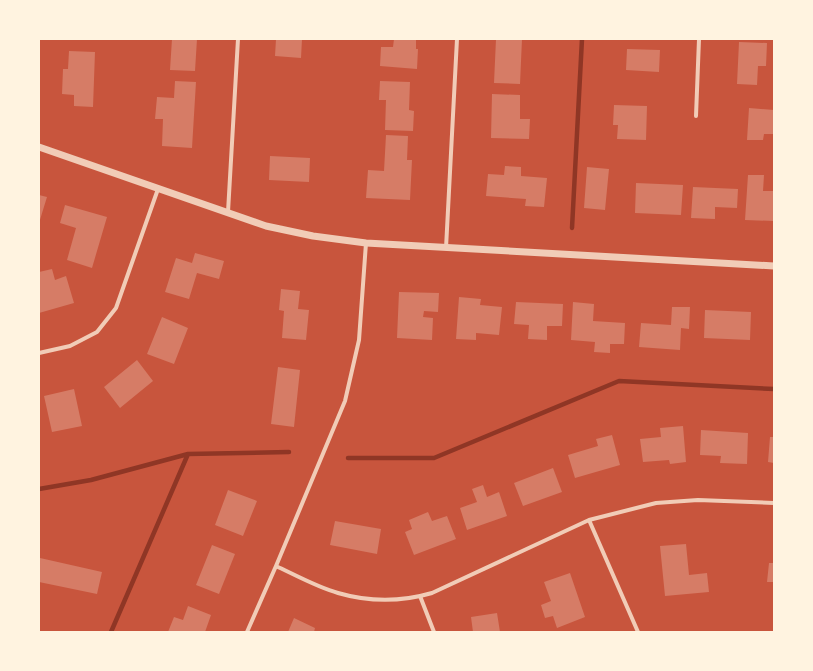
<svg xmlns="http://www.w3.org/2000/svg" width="813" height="671" font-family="'PT Sans',sans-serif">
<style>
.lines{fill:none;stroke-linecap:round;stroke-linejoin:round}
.stream{stroke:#8f3625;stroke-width:4.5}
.building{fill:#d67c66}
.minor{stroke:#f1ccb7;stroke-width:4}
.tertiary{stroke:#f1ccb7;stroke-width:7}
</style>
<rect width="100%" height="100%" fill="#c8553d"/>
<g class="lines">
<path class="stream" d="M572 228 582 39
M348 458H434L619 381 774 389
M39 489 91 480 188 454 289 452
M111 632 188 454"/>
</g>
<path class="building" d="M172 39H197L195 71 170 70Z
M276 39H302L301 58 275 56Z
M394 39H416V49H418L417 69 380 66 381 47H393Z
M496 39H522L520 84 494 83Z
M739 42 767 43 766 66H758L757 85 737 84Z
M627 49 660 50 659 72 626 70Z
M69 51 95 52 93 107 74 106V95L62 94 63 69H68Z
M175 81 196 82 192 148 162 146 163 119H155L157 97 174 98Z
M380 81 410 82 409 110 414 111 413 131 385 130 386 100H379Z
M492 94 520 95V119H530L529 139 491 138Z
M614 105 647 106 646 140 617 139 618 125H613Z
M749 108 774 110V134H764L763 140H747Z
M386 135 408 136 407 160H412L410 200 366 198 368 170 384 171Z
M270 156 310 158 309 182 269 180Z
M505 166 521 167V176L547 178 544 207 525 206 526 199 486 196 488 174 504 175Z
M587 167 609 169 605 210 584 208Z
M748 175H764L763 191H774V221L745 220Z
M636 183 683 185 681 215 635 213Z
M693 187 738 189 737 208 715 207V219L691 218Z
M39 195 47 197 39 223Z
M65 205 107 217 92 268 67 260 76 228 60 223Z
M195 253 224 261 219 279 197 273 189 299 165 292 176 258 192 263Z
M52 269 55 280 66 276 74 303 39 313V272Z
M281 289 300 291 298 309 309 310 306 340 282 338 284 311 279 310Z
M399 292 439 293 438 312 424 311 423 317 433 318 432 340 397 338Z
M459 297 481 299 480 305 502 307 499 335 476 333V340L456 339Z
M516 302 563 304 562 326H547V340L528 339 529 325 514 324Z
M573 302 594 304 593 321 625 323 624 344H610V353L594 352 595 342 571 340Z
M672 307H690L689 329 681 328 680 350 639 347 641 323 671 325Z
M705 310 751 312 750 340 704 338Z
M162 317 188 328 174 364 147 354Z
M137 360 153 381 120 408 104 387Z
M278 367 300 370 294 427 271 424Z
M74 389 82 426 52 432 44 396Z
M683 426 686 462 670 464 669 460 643 462 640 439 661 437 660 428Z
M701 430 748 433 747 464 720 463 721 456 700 455Z
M612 435 620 465 575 478 568 455 598 446 596 439Z
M770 437H774V463L768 462Z
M553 468 562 492 523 506 514 483Z
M483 485 487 497 499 492 507 516 467 530 460 508 477 502 472 489Z
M228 490 257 501 243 536 215 525Z
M428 512 432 521 447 516 456 539 414 555 405 532 412 529 409 520Z
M335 521 381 529 377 554 330 545Z
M686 544 689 575 707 573 709 592 665 596 660 546Z
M212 545 235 554 219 594 196 585Z
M40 558 102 572 97 594 39 582V565Z
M769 563H774V582H767Z
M570 573 585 617 557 628 553 616 545 618 541 605 551 601 544 582Z
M188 606 211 615 205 632H168L174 617 183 620Z
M497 613 500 632H473L471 617Z
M294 618 315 628 314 632H288Z"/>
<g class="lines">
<path class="minor" d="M696 116 699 39
M228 212 238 39
M446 248 457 39
M39 353 70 346 97 332 116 308 158 189
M589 520 638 632
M276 566C295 575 319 588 338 593 369 602 401 602 432 593L589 520 656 503 698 500 774 503
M420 596 434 632
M247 632 276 566 345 401 359 340 366 243"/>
<path class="tertiary" d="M39 147 266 226 313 236 366 243 774 266"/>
</g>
<rect width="813" height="671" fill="none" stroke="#fff3e0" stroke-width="80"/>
</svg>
